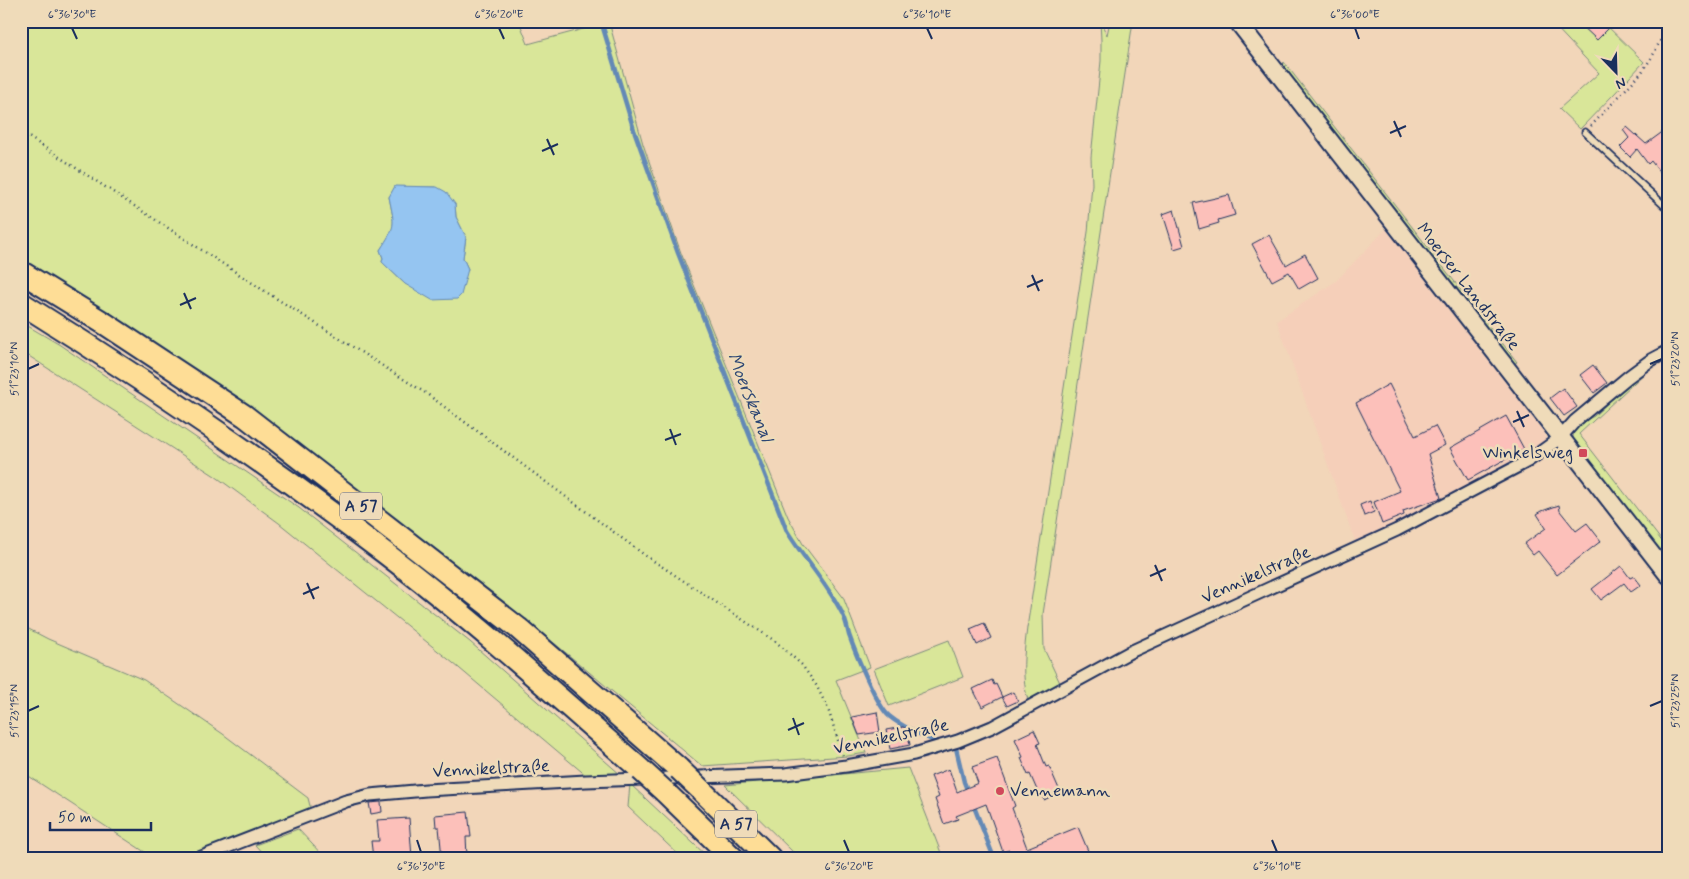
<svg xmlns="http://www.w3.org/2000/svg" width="1689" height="879" font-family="Mynerve,sans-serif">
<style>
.built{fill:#f5cfb9}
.green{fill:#d9e699;stroke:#7a8a7c;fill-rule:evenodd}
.water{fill:#95c5f1;stroke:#6489b6}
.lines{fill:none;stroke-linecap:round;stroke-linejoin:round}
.stream{stroke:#6489b6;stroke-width:4.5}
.building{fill:#fcc0ba;stroke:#1b2f5e}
.lane-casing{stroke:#1b2f5e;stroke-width:9}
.street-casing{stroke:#1b2f5e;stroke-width:15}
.secondary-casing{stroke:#1b2f5e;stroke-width:20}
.highway-casing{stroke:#1b2f5e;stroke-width:25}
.path{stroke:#1b2f5e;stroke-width:2.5;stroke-dasharray:1 4;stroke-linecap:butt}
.lane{stroke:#efdbb9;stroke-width:5.5}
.street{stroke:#efdbb9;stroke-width:11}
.secondary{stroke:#efdbb9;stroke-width:16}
.highway{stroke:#fedd96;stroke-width:21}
.highway-bridge-casing{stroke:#1b2f5e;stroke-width:25;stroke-linecap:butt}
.highway-bridge{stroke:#fedd96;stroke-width:21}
.ticks{fill:none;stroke:#1b2f5e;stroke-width:2}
.poi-dot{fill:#d1495b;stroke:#efdbb9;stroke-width:2}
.labels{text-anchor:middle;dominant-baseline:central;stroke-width:5;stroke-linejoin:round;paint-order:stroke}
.shield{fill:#efdbb9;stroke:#5b6379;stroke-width:1}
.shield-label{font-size:16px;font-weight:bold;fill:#1b2f5e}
.street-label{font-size:18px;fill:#1b2f5e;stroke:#efdbb9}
.poi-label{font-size:18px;fill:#1b2f5e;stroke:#efdbb9;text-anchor:end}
.water-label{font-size:19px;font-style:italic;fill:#2d4674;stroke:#efdbb9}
.neatline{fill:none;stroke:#1b2f5e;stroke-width:2}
.ticks-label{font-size:12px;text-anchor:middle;fill:#1b2f5e}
</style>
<rect width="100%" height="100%" fill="#f2d6b9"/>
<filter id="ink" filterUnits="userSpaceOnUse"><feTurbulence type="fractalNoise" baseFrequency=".02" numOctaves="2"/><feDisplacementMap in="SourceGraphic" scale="10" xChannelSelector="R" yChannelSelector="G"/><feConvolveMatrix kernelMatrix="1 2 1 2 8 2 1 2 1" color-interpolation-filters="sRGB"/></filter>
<g filter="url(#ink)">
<path class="built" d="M1386 229 1542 430 1546 438 1544 443 1530 454 1448 499 1356 544 1277 321 1336 281Z"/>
<path class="green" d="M21 21H519L528 44 609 22 643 144 681 253 788 517 803 544 843 597 870 667 836 680 866 753 848 756 702 766 524 618 247 405 21 262ZM395 187H436L455 204 456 217 466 237 463 258 468 269 405 284 382 262 383 258 380 250C397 225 395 227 389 197Z
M1100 21 1107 35 1110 21H1133L1043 614 1044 649 1061 685 1028 700C1021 677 1024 652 1027 628L1088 232 1092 184 1091 157 1101 61V40Z
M1554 21H1602L1644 62 1614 94 1580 129 1559 109 1599 73 1552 23Z
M1284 62 1517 362 1511 366 1281 67Z
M21 322 60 345 299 508 470 642 621 775 588 777 453 663 279 523 215 476 21 351Z
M1646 367 1648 370 1579 434 1668 549V564L1573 446V437L1574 430 1582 422 1594 416Z
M21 625 48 639 144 680 223 734 308 798 310 806 307 812 242 839 187 858H154L21 771Z
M949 640 963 677 889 706 874 669Z
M908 768 943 858H799L725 785Z
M630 784 709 858H682L628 807Z
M298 829 325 858H267L255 845Z"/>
<path class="water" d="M395 186 437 187 446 192 455 204 456 217 466 237 463 258 468 269 461 295 457 299 432 300 405 284 382 262 383 258 380 250C396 225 395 227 389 197Z"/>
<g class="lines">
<path class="stream" d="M601 21 634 130 678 253 787 531C804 559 827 583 842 613 846 620 847 627 849 635 855 652 877 706 889 716 903 728 920 734 936 742
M956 748 964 782 968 792
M973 804 994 858"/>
</g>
<path class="building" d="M1577 21H1616L1597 40Z
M1627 127 1646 144 1668 128V183L1651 161 1648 164 1637 149 1630 157 1620 147 1629 138 1623 130Z
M1229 195 1235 215 1218 220 1219 223 1199 229 1193 203Z
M1174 210 1184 246 1174 249 1163 214Z
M1269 235 1286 265 1305 254 1318 278 1299 289 1289 272 1272 281 1252 244Z
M1593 365 1607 383 1594 393 1580 375Z
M1389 384 1415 436 1435 426 1445 445 1428 454 1441 498 1403 511 1404 515 1382 524 1374 502 1400 491 1356 403Z
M1563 388 1577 407 1564 416 1550 398Z
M1506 416 1524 449 1468 480 1450 448Z
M1370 501 1374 512 1364 516 1360 505Z
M1559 505 1560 511 1576 531 1587 523 1601 541 1557 575 1538 551 1533 555 1524 544 1546 528 1537 514 1542 511Z
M1621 566 1630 578 1634 576 1641 585 1631 592 1624 583 1601 600 1592 589Z
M984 623 991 638 977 645 970 629Z
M992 680 994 685 996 684 1002 697 982 707 973 689Z
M1013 692 1018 701 1007 706 1002 697Z
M877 712 880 732 859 735 852 717Z
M903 727 907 729 910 745 890 749 886 730Z
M1034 730 1040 743 1037 744 1046 767 1049 766 1059 789 1057 790 1058 793 1044 800 1042 796 1040 797 1030 774 1028 775 1021 758 1023 757 1015 739Z
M997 758 1015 806 1012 808 1027 848 1078 827 1091 858H1005L1012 855 1009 850 1003 852 986 804 956 816 958 819 944 824 935 799 939 797 931 776 949 769 957 792 978 783 972 767Z
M381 802 382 812 371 814 369 803Z
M468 812 471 837H466L467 856 442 858 439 827H436L435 815Z
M409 818 412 858H373L371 841H379L377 820Z"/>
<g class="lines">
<g class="lane-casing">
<path id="lane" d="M1585 132 1668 209"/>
</g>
<g class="street-casing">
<path id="street" d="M199 858 346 801 370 795 426 790 586 781 785 774 846 766 914 754 958 741 992 727 1130 652 1397 530 1528 461 1560 438 1575 421 1628 377 1651 360 1668 351"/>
</g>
<g class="secondary-casing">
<path id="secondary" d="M1237 21 1668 575"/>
</g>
<g class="highway-casing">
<path id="highway" d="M21 272 107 325 245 416 518 628 679 769
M21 303C146 381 268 464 385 553 474 621 557 696 641 770
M701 790 770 858
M664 791 733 858"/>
</g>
<path class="path" d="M1591 126 1642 72 1652 57 1668 25
M21 132 263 290 427 394 646 556 775 641 802 665 816 685 828 709 843 756"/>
<use href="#lane" class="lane"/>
<use href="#street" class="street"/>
<use href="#secondary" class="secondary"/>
<use href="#highway" class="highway"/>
<g class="highway-bridge-casing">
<path id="highway-bridge" d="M679 769 701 790
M641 770 664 791"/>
</g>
<use href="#highway-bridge" class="highway-bridge"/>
</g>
</g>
<path class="ticks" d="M72 28 77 39M499 28 504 39M927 28 932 39M1355 28 1359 39M1394 121 1401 137M1390 133 1406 126M547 139 554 155M542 151 558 144M1032 275 1039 291M1027 287 1043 280M184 293 191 309M180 305 196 298M1650 364 1662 359M28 369 39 364M1517 411 1524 427M1513 422 1529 415M670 429 676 445M665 440 681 434M1155 565 1162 581M1150 576 1166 569M307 583 314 599M303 594 319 587M1650 706 1662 701M28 711 39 706M793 718 799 735M788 730 804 723M417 840 421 852M844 840 849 852M1272 840 1277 852"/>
<g class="poi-dot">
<rect x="1578" y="448" width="10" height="10" rx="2.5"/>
<circle cx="1000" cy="791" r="5"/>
</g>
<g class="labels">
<g class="shield">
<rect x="340" y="492.5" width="42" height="27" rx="4"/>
<rect x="715" y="810.5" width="42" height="27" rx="4"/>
</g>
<g class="shield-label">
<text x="361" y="506">A 57</text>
<text x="736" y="824">A 57</text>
</g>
<g class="street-label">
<text transform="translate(1468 287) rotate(52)">Moerser Landstraße</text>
<text transform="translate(1256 575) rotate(-24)">Vennikelstraße</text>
<text transform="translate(891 737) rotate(-12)">Vennikelstraße</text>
<text transform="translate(491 769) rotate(-3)">Vennikelstraße</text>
</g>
<g class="poi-label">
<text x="1573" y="453">Winkelsweg</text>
<text x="1010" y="791" text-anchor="start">Vennemann</text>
</g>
<g class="water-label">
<text transform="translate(750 397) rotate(68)">Moerskanal</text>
</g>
</g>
<rect width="1689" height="879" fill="none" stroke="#efdbb9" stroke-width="55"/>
<g transform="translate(1616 72) rotate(157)" stroke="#efdbb9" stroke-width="4" paint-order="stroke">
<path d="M0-4L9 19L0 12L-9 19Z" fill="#1b2f5e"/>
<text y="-8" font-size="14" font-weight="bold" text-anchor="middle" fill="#1b2f5e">N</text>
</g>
<path d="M50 822v8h101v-8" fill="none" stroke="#1b2f5e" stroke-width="2.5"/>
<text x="58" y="822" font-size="15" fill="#1b2f5e" stroke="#efdbb9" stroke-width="4" paint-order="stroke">50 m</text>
<rect x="28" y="28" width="1634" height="824" class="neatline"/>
<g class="ticks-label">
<text x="72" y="18">6°36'30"E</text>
<text x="499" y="18">6°36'20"E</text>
<text x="927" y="18">6°36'10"E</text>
<text x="1355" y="18">6°36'00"E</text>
<text transform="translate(1675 359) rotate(-90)" y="4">51°23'20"N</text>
<text transform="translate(14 369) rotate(-90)" y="4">51°23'10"N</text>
<text transform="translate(1675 701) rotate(-90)" y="4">51°23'25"N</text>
<text transform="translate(14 711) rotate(-90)" y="4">51°23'15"N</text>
<text x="421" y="870">6°36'30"E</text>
<text x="849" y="870">6°36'20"E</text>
<text x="1277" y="870">6°36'10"E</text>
</g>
</svg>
